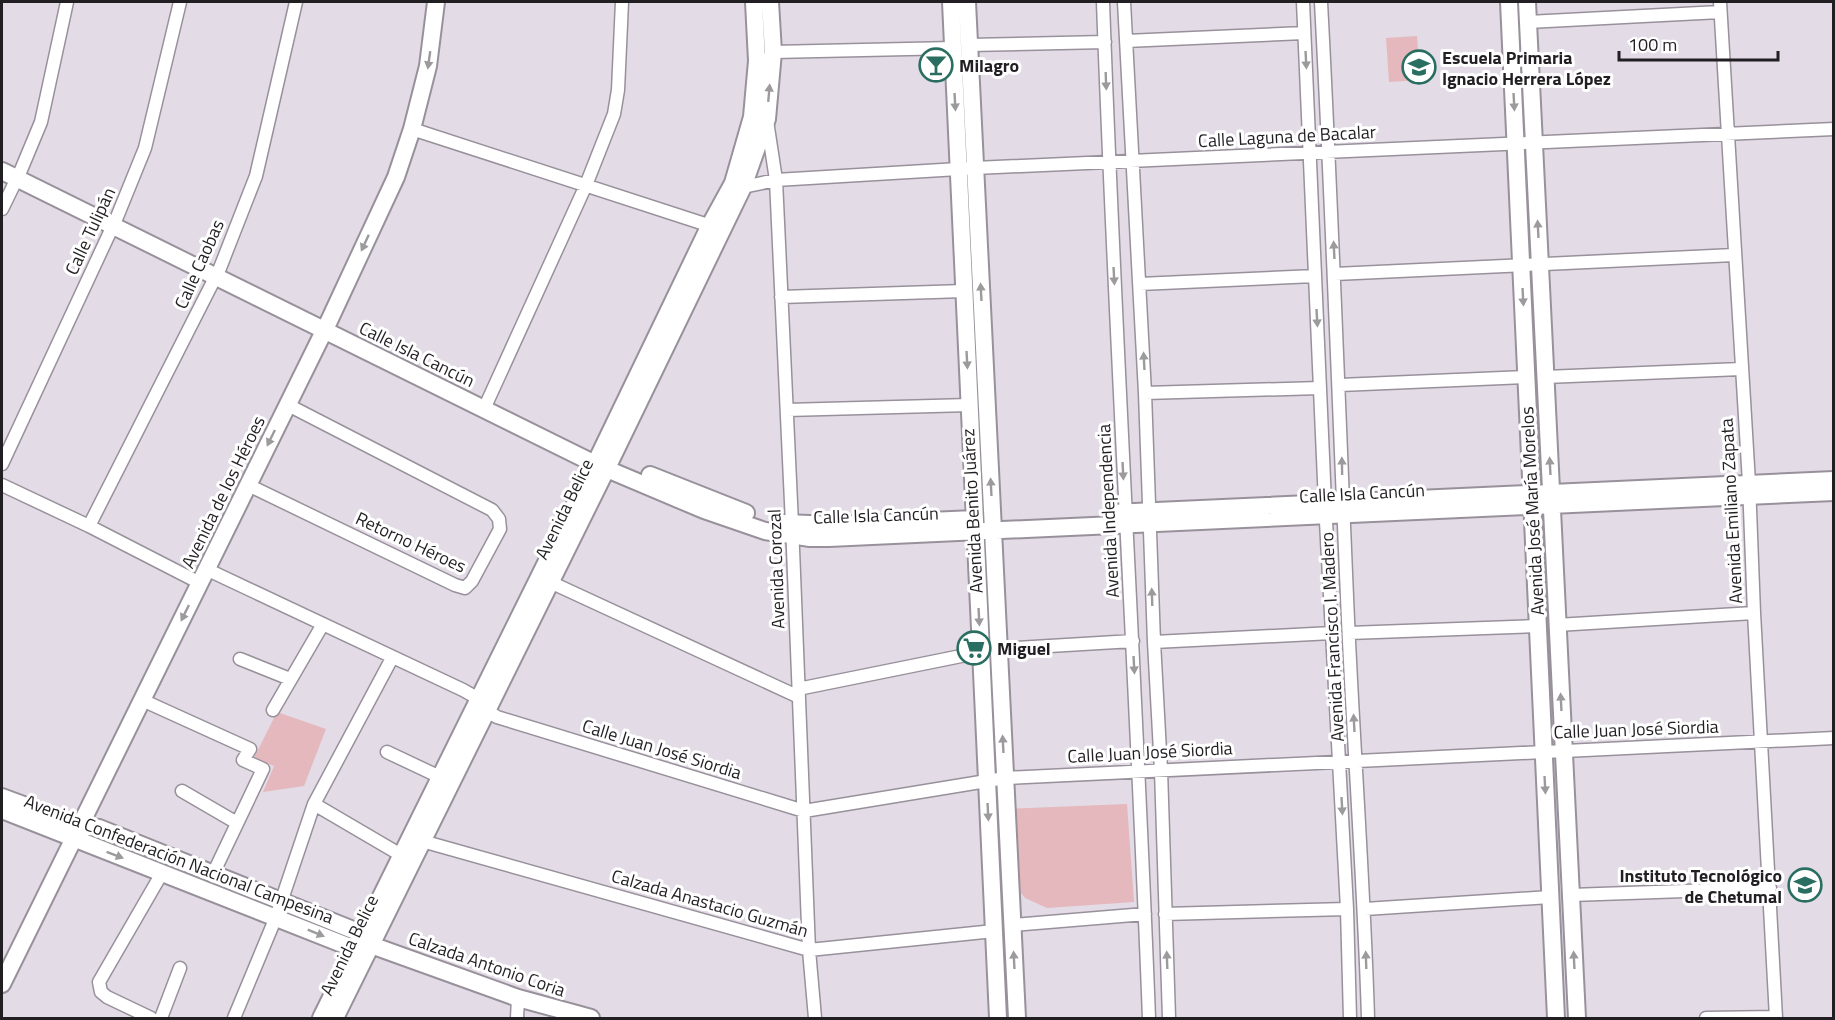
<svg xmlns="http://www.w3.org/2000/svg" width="1835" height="1020" font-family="'Titillium Web',sans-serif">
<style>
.green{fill:#e4b8bd}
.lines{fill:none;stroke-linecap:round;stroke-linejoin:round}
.street-casing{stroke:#98919b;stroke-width:15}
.secondary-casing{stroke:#98919b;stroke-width:20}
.street{stroke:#fff;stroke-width:12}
.secondary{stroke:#fff;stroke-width:16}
.oneway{fill:#9c9a9c}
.labels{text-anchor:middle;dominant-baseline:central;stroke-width:6;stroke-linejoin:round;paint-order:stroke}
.poi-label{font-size:18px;font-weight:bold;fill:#221f23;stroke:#fff;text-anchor:start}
.street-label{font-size:18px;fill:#221f23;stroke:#fff}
</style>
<rect width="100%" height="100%" fill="#e3dbe6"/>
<path class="green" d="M1417 36 1420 80 1389 82 1386 38Z
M277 712 326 729 304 786 263 792 274 766 254 758Z
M1127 804 1134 902 1047 908 1025 898 1008 877 1005 809Z"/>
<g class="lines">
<g class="street-casing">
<path id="street" d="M1103 2C1115 341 1136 679 1149 1018
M1124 2 1145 393 1154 642 1161 770 1169 1018
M1303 2 1325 503 1347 909 1350 1018
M1321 2C1332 208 1339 414 1348 620 1354 753 1364 885 1368 1018
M1720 2 1749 483 1754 613 1776 1018
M1528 22 1720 12
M1126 41 1304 33
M969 45 1105 42
M773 52 953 48
M767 121 776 180 792 524 809 950 815 1018
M412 129 717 228
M743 187 776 180 975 168 1834 129
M2 209 21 170 41 122 67 2
M1335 274 1734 255
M1140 284 1315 276
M781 297 964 291
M1545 377 1741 369
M1340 385 1526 377
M1145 393 1320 388
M484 409 586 185 614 114 618 90 622 2
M787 410 969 405
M2 464 117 217 145 148 180 2
M2 485 89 526 200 583
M248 485 455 585 465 588 472 581 500 529 499 519 492 510 288 405
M89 526 220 268 256 176 296 2
M206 569 463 690 479 699 487 711 497 717 804 811 1005 778 1834 738
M550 582 799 697
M1557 625 1754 613
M1349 633 1538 626
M1154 642 1332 633
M999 649 1133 641
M240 659 290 679
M798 689 981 652
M142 700 250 749 243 760 263 769 213 874
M273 710 323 624
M387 752 440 777
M182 791 237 823
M314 804 401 855
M422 841 809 950 994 931
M1571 895 1770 888
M1365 909 1550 897
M1165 914 1347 909
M1012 925 1145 914
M151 1018 107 997 101 992 99 982 162 873
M161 1018 180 968
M234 1018 276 917 314 804 392 658
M517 1018 518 998
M1706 1018 1776 1017"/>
</g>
<g class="secondary-casing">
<path id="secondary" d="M951 2 998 1018
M967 2 1017 1018
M1509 2 1556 1018
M1527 2 1577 1018
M2 171 595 464 704 510 765 531 810 538H829L1834 492
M650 475 746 513
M1112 513 1834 480
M783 523 836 525 975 519
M2 797 80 826 99 828 363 934 369 942
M2 810 355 949 364 947
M371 945 518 998 591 1018
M2 984 329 321 396 177 412 129 428 66 436 2
M321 1018 595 464 710 225 733 183 752 117 757 61 754 2
M335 1018 607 468 743 187 767 119 773 52 770 2"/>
</g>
<use href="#street" class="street"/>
<use href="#secondary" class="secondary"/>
</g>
<defs><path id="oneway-solid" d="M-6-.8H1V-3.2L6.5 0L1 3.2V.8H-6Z" transform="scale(1.5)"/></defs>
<g class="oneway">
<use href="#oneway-solid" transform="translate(429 60) rotate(98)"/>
<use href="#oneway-solid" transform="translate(1306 60) rotate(87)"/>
<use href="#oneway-solid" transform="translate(1106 81) rotate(88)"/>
<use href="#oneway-solid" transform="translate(769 93) rotate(-85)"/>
<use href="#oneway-solid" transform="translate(955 102) rotate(87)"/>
<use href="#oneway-solid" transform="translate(1514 102) rotate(87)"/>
<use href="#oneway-solid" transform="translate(1538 229) rotate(-93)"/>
<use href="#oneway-solid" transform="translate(365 243) rotate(115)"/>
<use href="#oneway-solid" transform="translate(1334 250) rotate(-93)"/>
<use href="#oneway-solid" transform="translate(1114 276) rotate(87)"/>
<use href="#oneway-solid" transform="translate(981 292) rotate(-93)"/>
<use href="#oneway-solid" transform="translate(1523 297) rotate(87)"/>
<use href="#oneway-solid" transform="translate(1317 318) rotate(87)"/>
<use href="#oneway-solid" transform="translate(967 360) rotate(87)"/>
<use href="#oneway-solid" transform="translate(1144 361) rotate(-93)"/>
<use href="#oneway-solid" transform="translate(271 438) rotate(116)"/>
<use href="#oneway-solid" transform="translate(1342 466) rotate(-91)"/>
<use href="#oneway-solid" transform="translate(1550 466) rotate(-93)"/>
<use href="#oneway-solid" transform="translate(1123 471) rotate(87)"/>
<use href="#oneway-solid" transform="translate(991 487) rotate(-93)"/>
<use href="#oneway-solid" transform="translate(1152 597) rotate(-92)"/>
<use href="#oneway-solid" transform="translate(185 613) rotate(116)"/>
<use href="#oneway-solid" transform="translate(979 617) rotate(87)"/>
<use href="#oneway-solid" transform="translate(1134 665) rotate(87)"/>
<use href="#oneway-solid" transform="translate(1561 702) rotate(-93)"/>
<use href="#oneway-solid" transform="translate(1354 723) rotate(-93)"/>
<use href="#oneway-solid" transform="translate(1003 744) rotate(-93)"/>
<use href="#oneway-solid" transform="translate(1545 785) rotate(87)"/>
<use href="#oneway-solid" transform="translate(1342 806) rotate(87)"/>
<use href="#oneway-solid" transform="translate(988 812) rotate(87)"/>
<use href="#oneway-solid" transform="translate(115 855) rotate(21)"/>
<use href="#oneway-solid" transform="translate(316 933) rotate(22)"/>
<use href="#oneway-solid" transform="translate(1014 960) rotate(-93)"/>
<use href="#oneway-solid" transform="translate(1167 960) rotate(-92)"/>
<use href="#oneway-solid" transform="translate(1366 960) rotate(-92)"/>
<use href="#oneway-solid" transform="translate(1574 960) rotate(-93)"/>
</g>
<defs>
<g id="bar-ring" transform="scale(1.725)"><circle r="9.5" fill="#fff" stroke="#296e61" stroke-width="1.5"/><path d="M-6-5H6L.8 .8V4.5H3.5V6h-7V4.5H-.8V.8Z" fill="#296e61"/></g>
<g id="school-ring" transform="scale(1.725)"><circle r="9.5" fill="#fff" stroke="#296e61" stroke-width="1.5"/><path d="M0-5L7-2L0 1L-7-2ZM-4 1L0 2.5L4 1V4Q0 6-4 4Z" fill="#296e61"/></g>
<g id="supermarket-ring" transform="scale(1.725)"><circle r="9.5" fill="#fff" stroke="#296e61" stroke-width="1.5"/><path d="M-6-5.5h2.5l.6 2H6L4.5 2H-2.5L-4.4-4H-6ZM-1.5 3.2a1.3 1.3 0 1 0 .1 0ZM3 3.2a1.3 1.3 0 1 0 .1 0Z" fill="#296e61"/></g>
<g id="university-ring" transform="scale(1.725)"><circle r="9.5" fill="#fff" stroke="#296e61" stroke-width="1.5"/><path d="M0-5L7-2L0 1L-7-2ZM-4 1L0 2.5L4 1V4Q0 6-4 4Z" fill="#296e61"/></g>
</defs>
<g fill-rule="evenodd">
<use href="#bar-ring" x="936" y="65"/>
<use href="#school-ring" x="1419" y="67"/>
<use href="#supermarket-ring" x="974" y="648"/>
<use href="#university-ring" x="1805" y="885"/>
</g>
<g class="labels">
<g class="poi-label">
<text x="1442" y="57">Escuela Primaria<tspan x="1442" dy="21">Ignacio Herrera López</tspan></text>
<text x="959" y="65">Milagro</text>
<text x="997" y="648">Miguel</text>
<text x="1782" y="875" text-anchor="end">Instituto Tecnológico<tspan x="1782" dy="21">de Chetumal</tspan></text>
</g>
<g class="street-label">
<text transform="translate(1287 136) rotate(-3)">Calle Laguna de Bacalar</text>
<text transform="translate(90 231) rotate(-65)">Calle Tulipán</text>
<text transform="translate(199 264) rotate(-66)">Calle Caobas</text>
<text transform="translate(417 354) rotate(26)">Calle Isla Cancún</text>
<text transform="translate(223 492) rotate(-64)">Avenida de los Héroes</text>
<text transform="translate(1362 493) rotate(-3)">Calle Isla Cancún</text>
<text transform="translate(564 509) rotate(-64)">Avenida Belice</text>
<text transform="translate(972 511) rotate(-93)">Avenida Benito Juárez</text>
<text transform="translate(1108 511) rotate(-93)">Avenida Independencia</text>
<text transform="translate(1532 511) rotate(-93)">Avenida José María Morelos</text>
<text transform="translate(1731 511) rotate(-93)">Avenida Emiliano Zapata</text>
<text transform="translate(876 515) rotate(-2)">Calle Isla Cancún</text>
<text transform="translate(411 542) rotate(25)">Retorno Héroes</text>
<text transform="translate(776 569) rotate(-92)">Avenida Corozal</text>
<text transform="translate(1332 637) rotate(-93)">Avenida Francisco I. Madero</text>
<text transform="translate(1636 729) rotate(-2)">Calle Juan José Siordia</text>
<text transform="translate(662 749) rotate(17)">Calle Juan José Siordia</text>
<text transform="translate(1150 752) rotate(-3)">Calle Juan José Siordia</text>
<text transform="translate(179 859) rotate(21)">Avenida Confederación Nacional Campesina</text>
<text transform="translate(710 903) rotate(16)">Calzada Anastacio Guzmán</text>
<text transform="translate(349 945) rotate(-64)">Avenida Belice</text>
<text transform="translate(487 964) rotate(19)">Calzada Antonio Coria</text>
</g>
</g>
<rect width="1835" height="1020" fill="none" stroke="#221f23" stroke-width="6"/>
<path d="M1619 51v9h159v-9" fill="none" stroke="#221f23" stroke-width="3"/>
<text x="1628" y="51" font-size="18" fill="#221f23" stroke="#ffffff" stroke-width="4.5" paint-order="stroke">100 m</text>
</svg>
